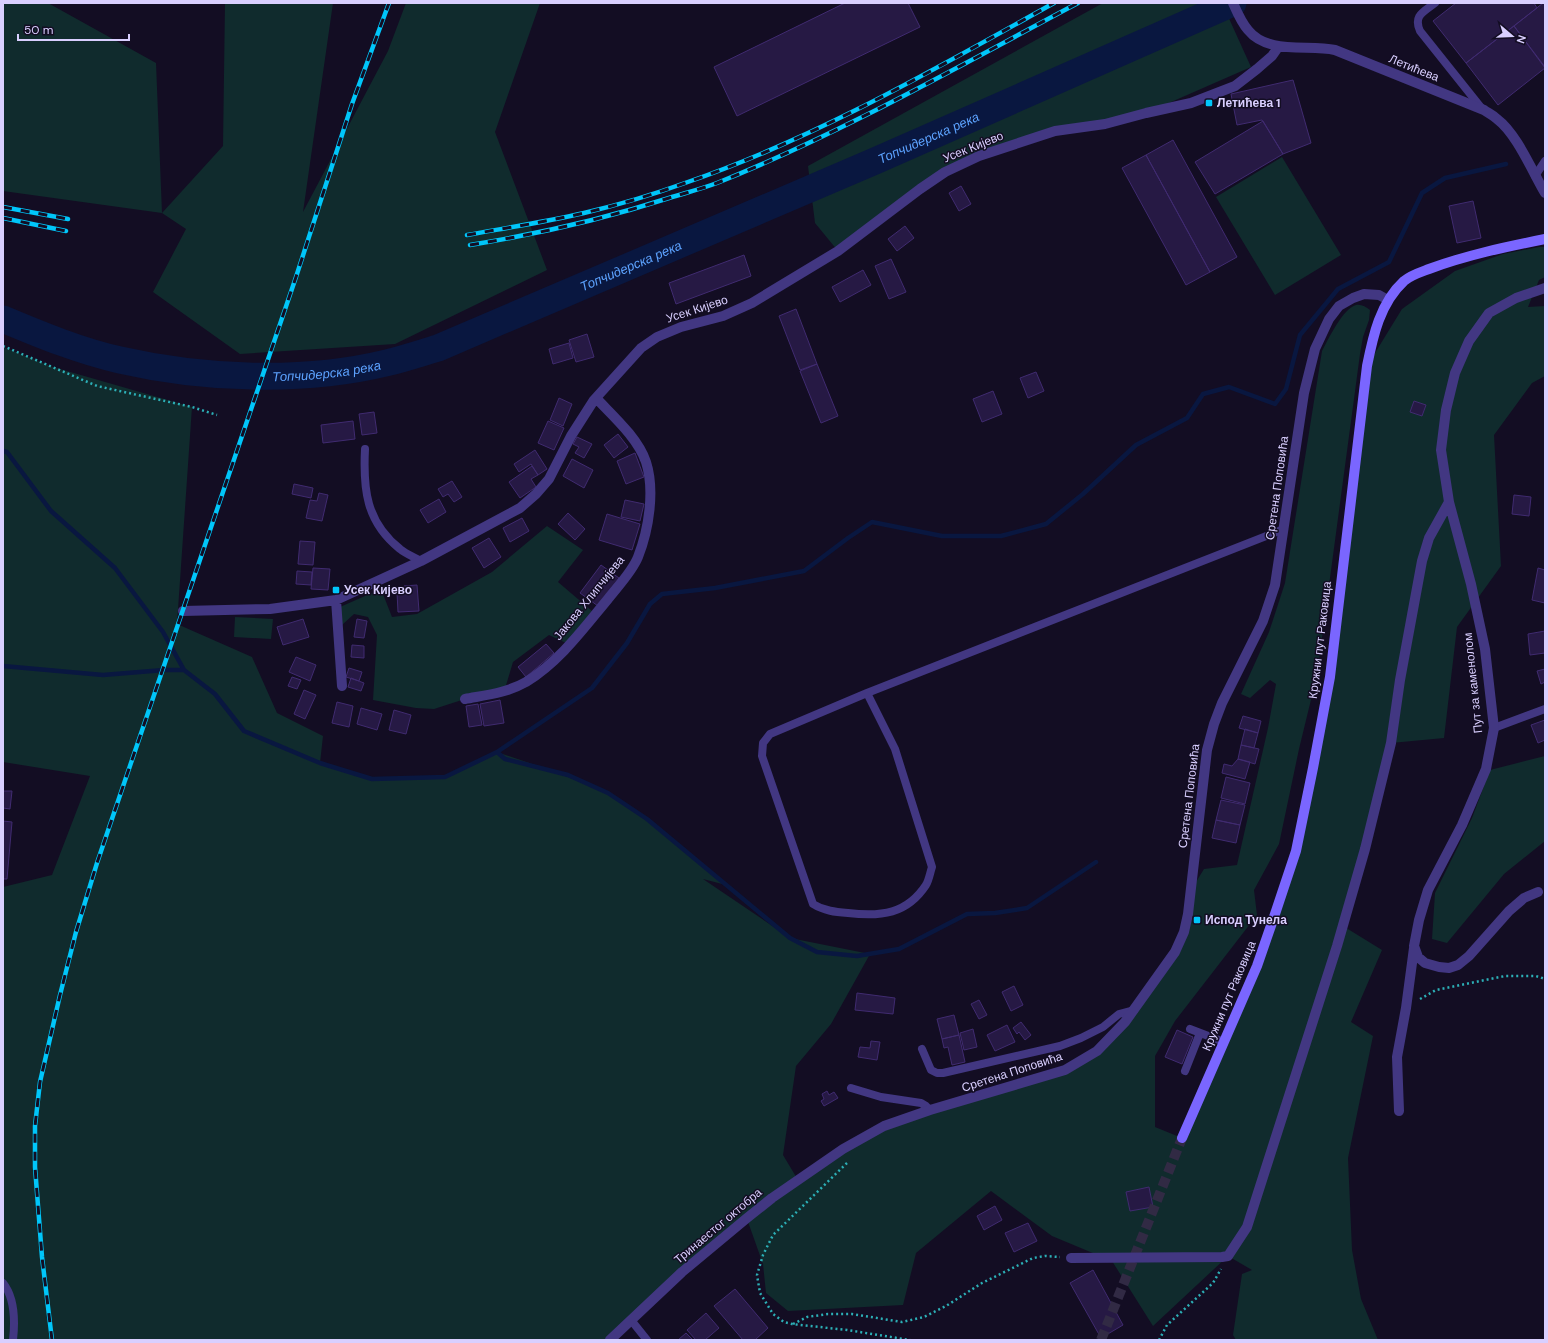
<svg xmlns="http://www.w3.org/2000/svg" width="1548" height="1343" font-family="'DM Sans',sans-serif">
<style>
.green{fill:#102b2d}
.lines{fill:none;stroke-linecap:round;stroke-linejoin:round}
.stream{stroke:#091740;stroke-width:4.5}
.river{stroke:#091740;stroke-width:27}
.building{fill:#261944;stroke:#402b70}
.secondary-tunnel{stroke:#312a44;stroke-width:10;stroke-dasharray:10 5;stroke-linecap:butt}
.path{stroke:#2cafb6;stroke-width:2.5;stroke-dasharray:2 3;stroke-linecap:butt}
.service{stroke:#423782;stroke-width:8}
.minor{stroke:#423782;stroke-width:10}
.tertiary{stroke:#423782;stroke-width:10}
.secondary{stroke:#7a66ff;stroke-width:10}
.rail-casing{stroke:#00c6fa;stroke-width:4.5}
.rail{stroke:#130d23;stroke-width:3;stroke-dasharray:9;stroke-linecap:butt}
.poi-dot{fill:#00c6fa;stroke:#130d23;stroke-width:1.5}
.labels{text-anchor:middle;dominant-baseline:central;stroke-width:3;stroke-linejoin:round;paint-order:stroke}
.street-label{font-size:12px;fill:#d9cfff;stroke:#130d23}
.poi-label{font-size:12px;font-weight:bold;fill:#d9cfff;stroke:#130d23;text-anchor:start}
.water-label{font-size:13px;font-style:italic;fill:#5da3ff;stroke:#130d23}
</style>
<rect width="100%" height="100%" fill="#130d23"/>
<path class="green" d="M3 3H48L156 63 162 213 223 146 225 3H333L303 212 388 51 406 3H540L495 132 547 270 395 344 240 354 153 292 186 229 162 213 3 191Z
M1103 3H1222L1251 67 1146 113 1055 131 945 172 838 251 815 223 808 166Z
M1282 157 1341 255 1275 295 1216 197Z
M1539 247H1545V277L1539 280 1528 307 1545 306V376L1532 383 1494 435 1501 566 1457 627 1444 738 1391 743 1343 926 1382 950 1351 1022 1373 1036 1348 1158 1352 1250 1361 1299 1378 1340H1236L1233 1335 1242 1274 1252 1270 1228 1256 1153 1326 1112 1261 1052 1236 991 1191 916 1253 903 1305 788 1311 766 1293 763 1264 747 1219 610 1340H3V887L52 875 90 776 3 762V347L53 367 192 407 177 624 252 657 277 713 323 736 320 763 372 779 445 777 497 752 553 771 608 793 656 827 726 885 703 879 790 938 870 954 831 1024 796 1066 783 1155 798 1180 884 1126 1065 1070 1097 1051 1175 952 1191 890 1204 869 1237 865 1268 728 1276 684 1270 680 1250 698 1241 694 1269 632 1285 583 1322 351C1328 340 1343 308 1356 305 1361 304 1366 307 1370 310L1369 320 1363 337 1360 354 1317 675 1299 749 1279 844 1254 890 1257 915 1175 1021 1155 1056V1127L1182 1138 1274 917 1313 768 1367 366 1402 309 1455 271 1503 254Z
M547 526 583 550 558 582 592 611 566 643 549 635 513 662 504 692 465 699 434 709 416 708 373 700 377 635 368 617 354 614 342 625 340 607 381 589 392 617 417 614 492 572Z
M235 617 273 619 271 639 234 637Z
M1545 756V841L1504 874 1447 943 1432 939 1435 893 1472 818 1490 770Z"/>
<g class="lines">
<path class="stream" d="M3 451 7 452 51 511 115 568 163 632 184 670
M3 666 103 675 164 670H184L215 694 244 731 320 763 372 779 445 777 497 752
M1096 862 1027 908 995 913 967 914 899 949 857 956 817 952 790 938 647 819 608 793 568 775 505 759 497 752 592 688 627 643 650 604 662 594 715 588 804 571 848 538 872 522 942 536H1001L1046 524 1083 494 1136 445 1187 418 1203 394 1229 387 1275 404 1286 389 1300 335 1338 289 1389 262 1422 193 1445 178 1506 164"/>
<path class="river" id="s1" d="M3 319C41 335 80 351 120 360 203 379 303 383 386 363 403 359 421 353 438 348L875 161 1233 3"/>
</g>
<path class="building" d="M845 3H908L920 27 737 116 714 67Z
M1456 3H1534L1537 8 1466 63 1433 21Z
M1543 3 1545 5V67L1514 26Z
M1514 26 1545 68 1498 105 1466 63Z
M1293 80 1311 143 1283 154 1262 120 1237 125 1231 94Z
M1263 121 1283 154 1215 194 1195 162Z
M1173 140 1237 257 1210 272 1146 155Z
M1146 155 1210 272 1186 285 1122 168Z
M961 186 971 204 959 211 949 193Z
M1473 201 1481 238 1457 243 1449 206Z
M905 226 914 238 897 251 888 239Z
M744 255 751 276 676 304 669 283Z
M891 259 906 292 889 299 875 266Z
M863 270 871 285 840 302 832 287Z
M796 309 817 364 800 370 779 316Z
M587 334 594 357 576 362 569 340Z
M569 343 573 358 553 364 549 349Z
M817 364 838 416 821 423 800 371Z
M1036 372 1044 391 1028 398 1020 378Z
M993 391 1002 414 982 422 973 399Z
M559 398 572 404 563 426 550 420Z
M1414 401 1426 405 1422 416 1410 412Z
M374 412 377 433 362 435 359 414Z
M353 421 355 439 323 443 321 425Z
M548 421 564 428 554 450 538 443Z
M618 434 628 447 614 458 604 445Z
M577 437 592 444 584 458 575 453 579 447 573 444Z
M535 450 547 469 538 475 531 464 519 472 514 464Z
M635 453 644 477 626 484 617 461Z
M572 459 593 470 584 488 563 476Z
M532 466 538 475 531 479 536 487 520 498 509 482Z
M452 481 462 497 454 502 448 494 443 497 438 489Z
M294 484 313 488 311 498 292 494Z
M319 493 328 495 322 521 306 518 310 500 317 501Z
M1514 495 1531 497 1529 516 1512 514Z
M439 499 446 512 428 523 420 510Z
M625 500 644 504 640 521 621 517Z
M568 513 585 529 575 540 558 524Z
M607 514 640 524 632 550 599 540Z
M522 518 529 531 510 542 503 528Z
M489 538 501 557 484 568 472 548Z
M300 541 315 542 313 565 298 564Z
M601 565 619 578 598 606 580 593Z
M313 568 330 569 328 590 311 589Z
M1538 568 1545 570V603L1532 600Z
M297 571 312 572 311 585 296 584Z
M417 585 419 611 398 612 397 592 404 591V586Z
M303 619 309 637 283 645 277 627Z
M357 619 367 621 364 638 354 637Z
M1545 631V653L1530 655 1528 634Z
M546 644 554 653 526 677 518 667Z
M352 645 364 646V658L351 657Z
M296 657 316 665 310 681 289 672Z
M349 668 362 672 359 681 346 677Z
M1545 669V682L1541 684 1537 671Z
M292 677 301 680 297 689 288 686Z
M351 678 364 683 361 691 348 687Z
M304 690 316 695 305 719 294 714Z
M500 700 504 723 484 726 480 704Z
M337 702 353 706 349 727 332 723Z
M478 704 482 725 469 727 466 706Z
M361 708 382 714 377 730 357 724Z
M394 710 411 715 406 734 389 730Z
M1243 716 1261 721 1258 733 1239 728Z
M1545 720V740L1538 743 1531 725Z
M1245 729 1258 733 1254 748 1241 745Z
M1241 745 1259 749 1255 764 1238 759Z
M1238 759 1250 762 1245 779 1222 773 1224 764 1232 766Z
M1226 777 1250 783 1245 804 1221 798Z
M3 791H12L10 809 3 808Z
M1221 800 1245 805 1240 825 1216 820Z
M1216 820 1240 825 1236 843 1212 838Z
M3 821 12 822 7 879H3Z
M1014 986 1023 1005 1011 1011 1002 992Z
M857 993 895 998 893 1014 855 1010Z
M979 1000 987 1015 979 1019 971 1004Z
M954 1015 959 1035 942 1039 937 1019Z
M1021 1022 1031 1035 1025 1040 1019 1032 1017 1034 1013 1028Z
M1007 1025 1015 1042 995 1051 987 1035Z
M973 1029 977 1047 964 1050 960 1033Z
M1177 1030 1193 1037 1182 1064 1165 1057Z
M959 1035 965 1062 952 1065 948 1047 944 1048 942 1039Z
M871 1041 880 1042 877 1060 858 1057 860 1047 870 1048Z
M827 1091 829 1095 834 1092 838 1098 824 1106 821 1101 824 1099 822 1094Z
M1149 1187 1153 1207 1130 1211 1126 1192Z
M995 1206 1002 1220 984 1230 977 1216Z
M1028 1223 1037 1241 1014 1252 1005 1233Z
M1093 1270 1123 1325 1101 1338 1070 1283Z
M735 1289 768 1328 755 1340H743L714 1306Z
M706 1313 719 1328 705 1340H696L687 1330Z
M686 1333 693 1340H678Z"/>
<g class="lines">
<path class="secondary-tunnel" d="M1101 1340 1182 1138"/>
<path class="path" d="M3 346 97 386 192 407 217 415
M1420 999 1436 990 1505 976H1536L1545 979
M847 1163 773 1235 763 1255 757 1275 760 1293 773 1314 784 1322 792 1324 847 1330 910 1340
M793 1324 807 1317 828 1314H852L902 1322 924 1317 946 1306 982 1283 1033 1258 1045 1256 1060 1257
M1159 1340 1167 1325 1213 1283 1221 1269"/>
<path class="service" d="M1435 3C1424 12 1413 15 1420 31L1483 110
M1535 176 1545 161
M365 449C363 489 366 522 400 549 406 554 414 557 421 561
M867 693 895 749 932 867C930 873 929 880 926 885 907 914 881 917 848 913 836 912 824 911 813 904L762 756 763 743 770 734 867 693 1284 529
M1494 728 1545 709
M1190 1029 1224 1042
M922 1049 931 1070 937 1073H943L1060 1046 1081 1038 1103 1027 1119 1014 1134 1010
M1185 1071 1200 1033
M851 1088 881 1097 921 1103 926 1106 930 1110
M3 1283C15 1298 15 1322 13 1340
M631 1320 647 1340"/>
<path class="minor" d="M1233 3C1237 12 1241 22 1248 30 1268 55 1308 44 1335 50L1484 110C1488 113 1493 115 1497 119 1517 134 1532 171 1545 193
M336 600 342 686
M183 611 270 609 336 600 421 561 520 508 536 494 549 479 571 436 594 400 641 348 657 337 681 327 723 316 752 303 838 251 920 189 945 172 979 156 1055 131 1105 124 1146 113 1191 103 1235 86 1257 69 1272 56 1279 46
M465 699C486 695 507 693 526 682 560 661 583 629 608 599 618 586 632 572 638 557 649 529 655 490 646 462 638 438 613 416 596 398
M1538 892 1524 898 1509 911 1469 956 1458 965 1449 968 1439 967 1425 963 1418 957 1414 946 1419 920 1428 890 1462 825 1486 769 1494 728 1485 649 1471 584 1449 502 1441 450 1446 410 1455 373 1469 341 1489 313 1516 298 1545 288
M1399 1111 1397 1057 1406 1008 1414 948
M1071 1258 1222 1257 1228 1256 1247 1227 1337 946 1365 849 1391 743 1400 680 1422 561 1429 538 1449 502"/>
<path class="tertiary" d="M610 1340 682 1272 747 1218 772 1198 843 1149 884 1126 930 1110 1065 1070 1097 1051 1125 1022 1175 952 1184 932 1188 914 1207 750 1214 724 1222 703 1263 621 1275 585 1304 393 1315 349 1329 319 1339 306 1353 298 1364 294 1379 295 1388 300"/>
<path class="secondary" d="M1182 1138 1257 966 1274 917 1296 851 1313 768 1330 677 1367 366C1373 336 1380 303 1404 281 1411 275 1421 272 1429 269 1467 255 1505 247 1545 239"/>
<g class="rail-casing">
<path id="rail" d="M3 207 68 219
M3 218 66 231
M467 235C506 228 545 222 584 213 618 205 652 195 685 183 814 139 935 69 1054 3
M470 245C538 234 604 219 669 198 685 193 701 189 717 183 842 133 959 66 1078 3
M52 1340 42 1257 35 1167V1126L40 1082 60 995 76 932 97 863 296 277 352 104 389 3"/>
</g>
<use href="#rail" class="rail"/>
</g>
<g class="poi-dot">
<rect x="1205" y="99" width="8" height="8" rx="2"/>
<rect x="332" y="586" width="8" height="8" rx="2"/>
<rect x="1193" y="916" width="8" height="8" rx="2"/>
</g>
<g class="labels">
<g class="street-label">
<text transform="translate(1414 68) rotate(22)">Летићева</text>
<text transform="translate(973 147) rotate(-22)">Усек Кијево</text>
<text transform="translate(697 309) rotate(-18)">Усек Кијево</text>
<text transform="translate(1277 488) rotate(-82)">Сретена Поповића</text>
<text transform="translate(589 598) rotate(-51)">Јакова Хлипчијева</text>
<text transform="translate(1320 640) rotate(-83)">Кружни пут Раковица</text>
<text transform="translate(1473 683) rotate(-96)">Пут за каменолом</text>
<text transform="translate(1189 796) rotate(-83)">Сретена Поповића</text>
<text transform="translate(1229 996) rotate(-67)">Кружни пут Раковица</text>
<text transform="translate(1012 1072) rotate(-18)">Сретена Поповића</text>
<text transform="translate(718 1226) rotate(-40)">Тринаестог октобра</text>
</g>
<g class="poi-label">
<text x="1217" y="103">Летићева 1</text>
<text x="344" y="590">Усек Кијево</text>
<text x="1205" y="920">Испод Тунела</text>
</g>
<g class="water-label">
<text stroke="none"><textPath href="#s1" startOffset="980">Топчидерска река</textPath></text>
<text stroke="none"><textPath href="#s1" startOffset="656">Топчидерска река</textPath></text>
<text stroke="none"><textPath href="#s1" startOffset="332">Топчидерска река</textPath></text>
</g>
</g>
<rect width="1548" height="1343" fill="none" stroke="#d9cfff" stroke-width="8"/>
<g transform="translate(1512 36) rotate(109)" stroke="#130d23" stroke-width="3" paint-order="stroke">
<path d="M0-3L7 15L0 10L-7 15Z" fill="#d9cfff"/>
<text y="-6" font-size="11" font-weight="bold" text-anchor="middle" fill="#d9cfff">N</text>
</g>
<path d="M18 34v6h111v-6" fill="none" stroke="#d9cfff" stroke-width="2"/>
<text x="24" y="34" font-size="12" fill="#d9cfff" stroke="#130d23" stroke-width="3" paint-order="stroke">50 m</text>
</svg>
